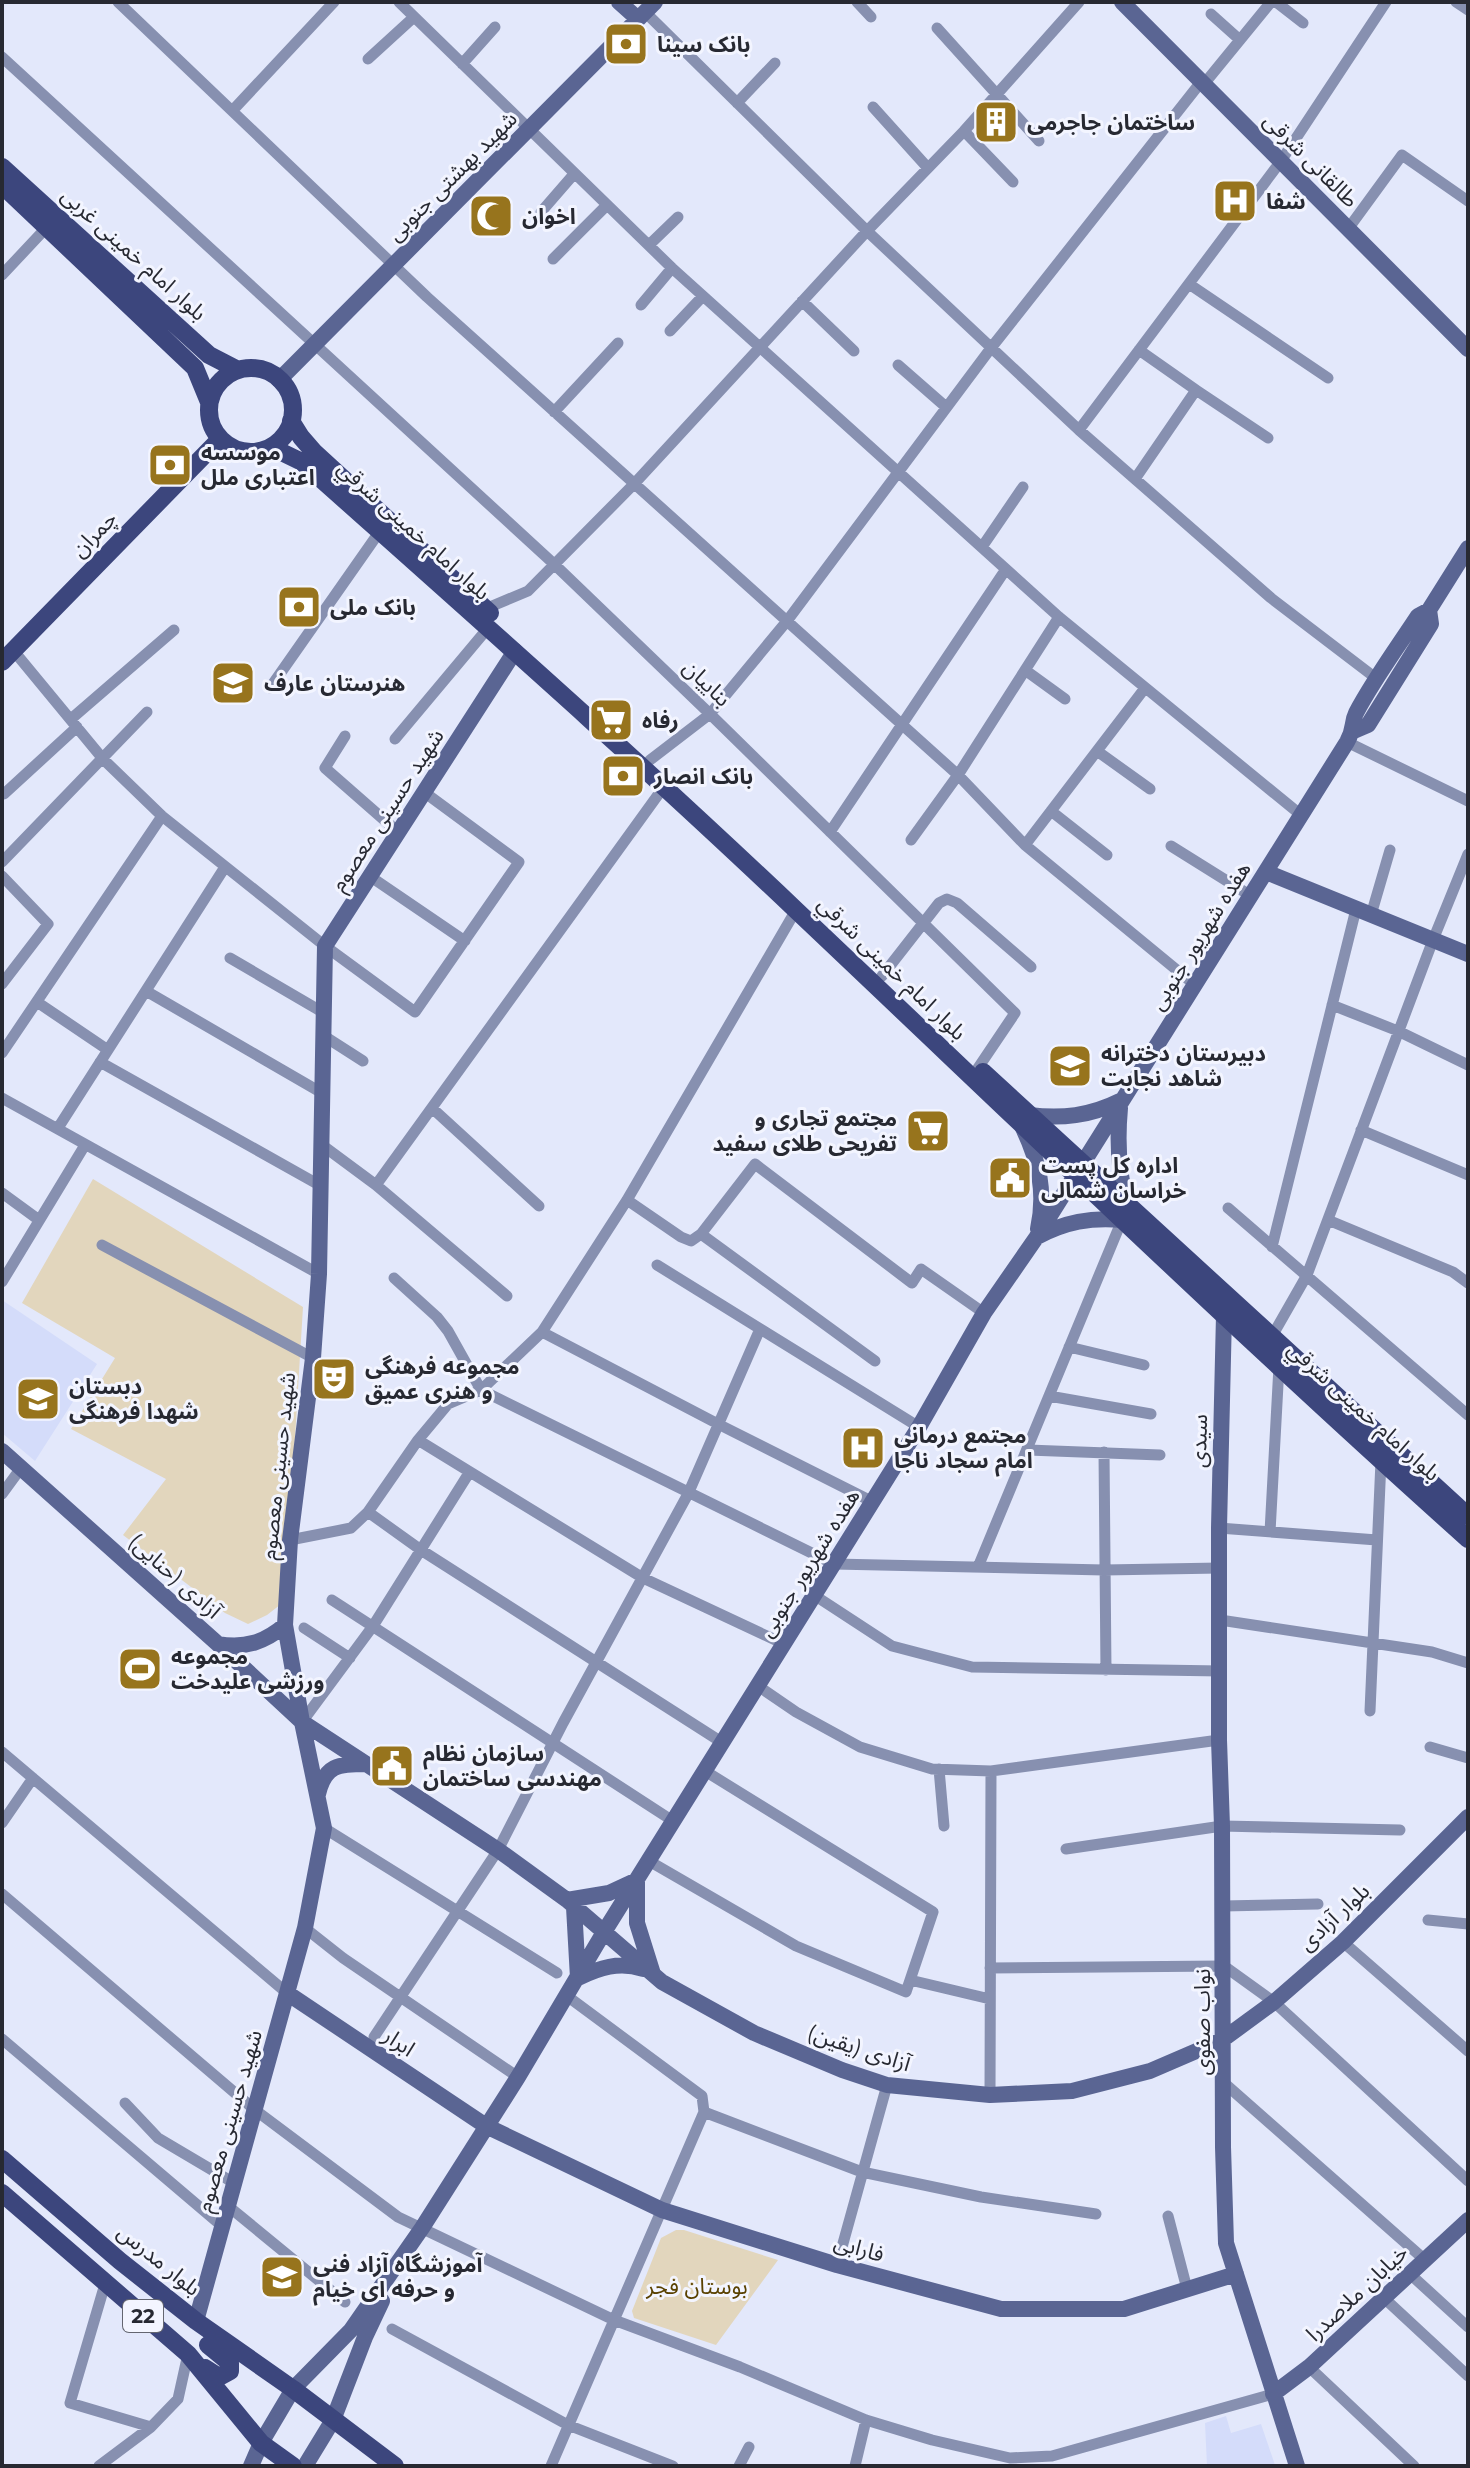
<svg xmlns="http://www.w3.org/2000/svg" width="1470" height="2468" font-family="Montserrat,'Noto Sans Arabic',sans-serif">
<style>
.built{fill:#d4dcfa}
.green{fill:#e2d6bd}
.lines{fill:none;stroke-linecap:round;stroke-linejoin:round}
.street{stroke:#8790b0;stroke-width:11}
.secondary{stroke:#5a6593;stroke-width:16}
.primary{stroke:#3c467d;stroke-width:18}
.labels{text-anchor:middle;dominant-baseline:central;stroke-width:6;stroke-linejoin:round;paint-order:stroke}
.shield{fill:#f3f5ff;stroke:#646670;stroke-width:2}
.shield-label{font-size:20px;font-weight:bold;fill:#272932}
.poi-label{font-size:22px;font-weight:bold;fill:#272932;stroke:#f3f5ff;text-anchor:start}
.street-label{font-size:22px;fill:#272932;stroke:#f3f5ff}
.park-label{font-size:22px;fill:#594100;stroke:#f3f5ff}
</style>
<rect width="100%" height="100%" fill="#e3e8fb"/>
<path class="built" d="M2 1300 97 1364 35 1461 2 1433Z
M1226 2416 1231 2433 1261 2424 1275 2465 1207 2466 1205 2423Z"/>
<path class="green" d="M93 1179 303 1307 285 1601 267 1615 248 1624 225 1613 123 1535 166 1479 71 1429 115 1358 22 1303Z
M676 2230H684L778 2260 716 2345 634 2318 632 2311 661 2238Z"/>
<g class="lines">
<path class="street" d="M118 2 427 297 958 775 1025 845 1195 985
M399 2 672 268 1059 617 1301 815
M857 2 871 17
M1276 2 1303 23
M1456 2 1468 10
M645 12 867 231 1079 430 1271 598 1377 679
M1211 14 1240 40
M937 28 1039 141
M2 57 554 564 710 714 1015 1013 978 1068
M368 59 414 17
M462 64 495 27
M1204 84 1271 2
M737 103 775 63
M873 107 927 167
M233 110 334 2
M964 131 1013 182
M541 212 574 174
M1348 229 1402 155 1468 201
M649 245 678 217
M553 259 607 205
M2 275 47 227
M1189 284 1328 378
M802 301 854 351
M641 305 672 268
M670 331 703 296
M898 365 946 407
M1196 390 1268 438
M554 412 618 343
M1079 430 1281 161 1386 2
M1135 479 1196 390 1139 350
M982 547 1023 487
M485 609 528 591 634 484 867 231 964 131 1079 2
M13 650 103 759 162 816 325 946 415 1012 519 862 424 792
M1025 670 1065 699
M270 688 380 531
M71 719 174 630
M345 736 325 768 398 832
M395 739 488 628
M1347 742 1468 801
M1097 751 1150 789
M650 760 710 714 787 621 991 348 1201 82
M4 794 77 727
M1051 811 1107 855
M830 832 1006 569
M911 840 958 775 1059 617
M1025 845 1145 688
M1171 846 1251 896
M2 862 147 712
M2 876 48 924 2 984
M371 877 465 941
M1371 915 1390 850
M230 958 324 1013
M882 976 939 903 947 899 957 903 1031 967
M146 991 322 1093
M37 1002 108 1050
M1332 1005 1398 1031 1468 1065
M324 1036 363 1061
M2 1053 162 816
M100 1062 321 1186
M2 1098 319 1274
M432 1108 539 1206
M58 1128 225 867
M1361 1130 1468 1175
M322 1145 376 1185 663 788
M376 1185 507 1296
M2 1193 39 1220
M627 1200 681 1237 691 1241 701 1234 755 1164 912 1283 921 1269 984 1313
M1228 1208 1468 1415
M1328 1220 1453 1272 1468 1283
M701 1234 875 1361
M102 1245 313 1358
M1272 1247 1356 909
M657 1265 919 1427
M394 1278 437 1317 448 1331 481 1390 834 1564 1104 1570 1220 1568
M2 1282 85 1145
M542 1332 720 1425 873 1502
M1271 1338 1307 1275 1433 940 1468 854
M1069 1347 1144 1365
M1049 1396 1151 1414
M418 1440 643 1578 784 1644
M1028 1450 1160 1455
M1104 1452 1106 1670
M2 1494 21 1468
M368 1512 421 1550 723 1743
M1219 1528 1377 1540
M1270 1532 1279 1366
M290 1540 351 1528 368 1512 418 1440 448 1404 481 1390 542 1332 627 1200 796 910
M978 1567 1122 1220
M814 1595 892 1646 972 1667 1221 1671
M332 1600 673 1821
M1220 1620 1432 1652 1468 1663
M304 1628 350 1658
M758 1686 796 1712 860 1747 932 1769 991 1771 1219 1740
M1370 1711 1381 1461
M302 1722 373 1626 469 1473
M1430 1747 1468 1758
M2 1752 287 1993
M939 1769 944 1826
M2 1823 33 1778
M324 1828 557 1973
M1066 1849 1222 1826 1400 1830
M649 1861 796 1946 906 1992 933 1912 705 1771
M2 1894 255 2110 398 2217 614 2320 740 2367 866 2420 932 2440 1010 2458 1052 2456 1273 2394
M1223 1906 1318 1904
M1428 1920 1468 1924
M305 1928 343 1958 518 2077
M1343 1942 1468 2051
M990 1968 1224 1966 1274 2002 1468 2181
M910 1980 990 1999
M567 1996 702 2096 704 2112
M374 2037 498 1850 563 1723 688 1494 760 1329
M2 2039 222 2226
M1223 2082 1425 2260
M990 2095 991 1771
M125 2103 158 2138 234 2183
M704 2112 862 2172 981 2197 1096 2214
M228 2206 345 2302
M1168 2216 1187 2289
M837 2265 887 2085
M1410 2274 1468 2327
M105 2284 70 2403 151 2427
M1384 2298 1468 2376
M392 2329 568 2425 673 2466
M1309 2367 1414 2466
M99 2466 151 2427 178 2399 188 2354
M551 2466 704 2112
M739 2466 749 2447
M855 2466 866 2420"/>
<path class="secondary" d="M619 2 638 19
M1122 2 1468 349
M279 380 655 2
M1354 731 1368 725 1431 624 1429 610
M1266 872 1468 954
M1120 1108C1117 1141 1118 1172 1127 1205
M1029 1115C1062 1119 1090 1116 1120 1101
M1023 1128C1039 1162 1046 1192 1038 1229
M1037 1237C1065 1222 1091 1217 1122 1220
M1224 1315 1219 1528V1740L1222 1826 1223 2147 1226 2243 1297 2466
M2 1451 218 1644 302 1722 498 1850 567 1900 662 1982 754 2033 842 2070 887 2085 990 2095 1072 2091 1150 2071 1222 2040 1274 2002 1343 1942 1468 1817
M218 1644C245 1649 265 1642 285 1625
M318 1794C325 1765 338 1764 366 1764
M567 1900 609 1893 637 1880V1923L653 1974
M574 1907 578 1978C599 1968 619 1961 643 1969
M287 1993 486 2126 662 2210 837 2265 1001 2309H1124L1236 2274
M196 2321 305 1928 324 1828 302 1722 285 1625 290 1540 313 1358 319 1274 325 946 515 651
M1273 2394 1309 2367 1468 2220
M251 2466 261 2443 293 2389 351 2330 422 2228 518 2077 604 1932 919 1427 984 1313 1036 1238 1347 742C1355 728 1351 723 1356 713 1374 679 1397 648 1418 616L1429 610 1468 548
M305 2466 333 2420 365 2337 382 2301"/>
<path class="primary" d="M2 167 209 355 238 370
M2 185 195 368 209 402
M209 410a42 42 0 1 1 84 0a42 42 0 1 1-84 0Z
M291 421 301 437 314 452 490 613
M271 447 302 462C469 611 636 758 798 912 1020 1122 1240 1335 1468 1539
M2 662 220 439
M983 1072 1468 1516
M2 2159 120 2261 196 2321 293 2389 395 2466
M2 2193 188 2354 261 2443 293 2466
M205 2368 219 2377 230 2371V2363L208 2345"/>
</g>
<defs>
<g id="bank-square" transform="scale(2.3)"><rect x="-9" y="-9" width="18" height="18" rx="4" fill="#97741d" stroke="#f3f5ff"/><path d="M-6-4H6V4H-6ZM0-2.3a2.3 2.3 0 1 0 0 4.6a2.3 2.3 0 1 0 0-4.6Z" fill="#fff"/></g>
<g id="building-square" transform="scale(2.3)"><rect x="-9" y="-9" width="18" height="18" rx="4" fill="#97741d" stroke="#f3f5ff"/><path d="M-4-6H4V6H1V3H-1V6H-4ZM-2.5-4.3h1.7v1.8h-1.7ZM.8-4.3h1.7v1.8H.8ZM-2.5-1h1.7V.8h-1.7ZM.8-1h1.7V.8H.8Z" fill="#fff"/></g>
<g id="hospital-square" transform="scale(2.3)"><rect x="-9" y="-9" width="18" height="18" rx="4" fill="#97741d" stroke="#f3f5ff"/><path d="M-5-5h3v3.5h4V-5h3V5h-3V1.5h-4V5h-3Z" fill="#fff"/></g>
<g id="mosque-square" transform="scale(2.3)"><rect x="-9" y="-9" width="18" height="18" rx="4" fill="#97741d" stroke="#f3f5ff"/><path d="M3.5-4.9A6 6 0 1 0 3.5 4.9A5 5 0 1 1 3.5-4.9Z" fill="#fff"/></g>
<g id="school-square" transform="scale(2.3)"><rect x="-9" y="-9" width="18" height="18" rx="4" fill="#97741d" stroke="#f3f5ff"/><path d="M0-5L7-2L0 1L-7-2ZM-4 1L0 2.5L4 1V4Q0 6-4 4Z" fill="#fff"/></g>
<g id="supermarket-square" transform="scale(2.3)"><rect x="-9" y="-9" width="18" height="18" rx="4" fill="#97741d" stroke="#f3f5ff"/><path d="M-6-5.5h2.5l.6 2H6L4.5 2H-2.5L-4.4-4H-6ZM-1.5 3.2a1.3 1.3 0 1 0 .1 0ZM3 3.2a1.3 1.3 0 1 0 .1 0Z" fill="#fff"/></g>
<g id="civic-square" transform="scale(2.3)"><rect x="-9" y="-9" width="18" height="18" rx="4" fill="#97741d" stroke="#f3f5ff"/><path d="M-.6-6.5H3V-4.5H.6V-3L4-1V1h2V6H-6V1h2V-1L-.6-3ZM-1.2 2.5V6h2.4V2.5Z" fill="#fff"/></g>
<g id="theatre-square" transform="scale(2.3)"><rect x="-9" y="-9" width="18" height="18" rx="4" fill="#97741d" stroke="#f3f5ff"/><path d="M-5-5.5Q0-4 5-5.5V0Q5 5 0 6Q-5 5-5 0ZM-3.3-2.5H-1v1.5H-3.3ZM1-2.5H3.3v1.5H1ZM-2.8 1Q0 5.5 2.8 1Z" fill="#fff"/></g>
<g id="stadium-square" transform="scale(2.3)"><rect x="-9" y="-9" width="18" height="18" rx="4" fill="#97741d" stroke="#f3f5ff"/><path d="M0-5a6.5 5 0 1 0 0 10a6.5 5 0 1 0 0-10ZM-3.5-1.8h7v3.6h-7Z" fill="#fff"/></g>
</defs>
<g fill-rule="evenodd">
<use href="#bank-square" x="626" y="44"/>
<use href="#building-square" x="996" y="122"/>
<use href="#hospital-square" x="1235" y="201"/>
<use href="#mosque-square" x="491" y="216"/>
<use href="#bank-square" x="170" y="465"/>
<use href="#bank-square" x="299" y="607"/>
<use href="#school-square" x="233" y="683"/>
<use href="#supermarket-square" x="611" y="720"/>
<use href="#bank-square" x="623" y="776"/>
<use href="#school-square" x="1070" y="1066"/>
<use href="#supermarket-square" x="928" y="1131"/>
<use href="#civic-square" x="1010" y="1178"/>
<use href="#theatre-square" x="334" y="1379"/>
<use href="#school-square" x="38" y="1399"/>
<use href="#hospital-square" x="863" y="1448"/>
<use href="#stadium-square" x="140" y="1669"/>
<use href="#civic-square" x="392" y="1766"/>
<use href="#school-square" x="282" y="2277"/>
</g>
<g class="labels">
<rect class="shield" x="123" y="2300" width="40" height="32" rx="6"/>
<g class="shield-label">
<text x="143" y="2316">22</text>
</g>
<g class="poi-label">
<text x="657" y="44">بانک سینا</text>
<text x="1027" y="122">ساختمان جاجرمی</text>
<text x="1266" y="201">شفا</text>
<text x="522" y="216">اخوان</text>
<text x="201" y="452">موسسه<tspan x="201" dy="25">اعتباری ملل</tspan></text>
<text x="330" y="607">بانک ملی</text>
<text x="264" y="683">هنرستان عارف</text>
<text x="642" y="720">رفاه</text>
<text x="654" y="776">بانک انصار</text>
<text x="1101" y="1053">دبیرستان دخترانه<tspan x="1101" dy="25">شاهد نجابت</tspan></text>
<text x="897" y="1118" text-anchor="end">مجتمع تجاری و<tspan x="897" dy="25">تفریحی طلای سفید</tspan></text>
<text x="1041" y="1165">اداره کل پست<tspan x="1041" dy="25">خراسان شمالی</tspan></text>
<text x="365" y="1366">مجموعه فرهنگی<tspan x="365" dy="25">و هنری عمیق</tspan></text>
<text x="69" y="1386">دبستان<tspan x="69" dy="25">شهدا فرهنگی</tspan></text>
<text x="894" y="1435">مجتمع درمانی<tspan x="894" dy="25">امام سجاد ناجا</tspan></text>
<text x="171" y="1656">مجموعه<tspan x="171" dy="25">ورزشی علیدخت</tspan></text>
<text x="423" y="1753">سازمان نظام<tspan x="423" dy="25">مهندسی ساختمان</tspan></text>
<text x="313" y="2264">آموزشگاه آزاد فنی<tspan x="313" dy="25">و حرفه ای خیام</tspan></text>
</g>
<g class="street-label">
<text transform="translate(1311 160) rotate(45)">طالقانی شرقی</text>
<text transform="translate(452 176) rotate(-45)">شهید بهشتی جنوبی</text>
<text transform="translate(134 254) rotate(42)">بلوار امام خمینی غربی</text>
<text transform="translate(414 530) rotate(42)">بلوار امام خمینی شرقي</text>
<text transform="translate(94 534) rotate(-46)">چمران</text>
<text transform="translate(707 683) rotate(44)">بناییان</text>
<text transform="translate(387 810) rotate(-57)">شهید حسینی معصوم</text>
<text transform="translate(1200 936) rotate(-58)">هفده شهریور جنوبی</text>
<text transform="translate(892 968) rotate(44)">بلوار امام خمینی شرقي</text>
<text transform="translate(1364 1411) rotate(42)">بلوار امام خمینی شرقي</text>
<text transform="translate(1199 1441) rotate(-89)">سیدی</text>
<text transform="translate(278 1466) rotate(-84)">شهید حسینی معصوم</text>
<text transform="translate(809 1563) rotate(-58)">هفده شهریور جنوبی</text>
<text transform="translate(175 1576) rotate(42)">آزادی (حنایی)</text>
<text transform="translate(1334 1917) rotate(-43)">بلوار آزادی</text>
<text transform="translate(1202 2022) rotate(-90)">نواب صفوی</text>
<text transform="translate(399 2042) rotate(34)">ابرار</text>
<text transform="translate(859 2048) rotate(18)">آزادی (یقین)</text>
<text transform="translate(229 2121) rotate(-74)">شهید حسینی معصوم</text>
<text transform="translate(859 2248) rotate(16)">فارابی</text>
<text transform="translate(159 2260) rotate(39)">بلوار مدرس</text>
<text transform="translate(1357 2293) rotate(-43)">خیابان ملاصدرا</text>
</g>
<g class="park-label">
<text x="697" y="2286">بوستان فجر</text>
</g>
</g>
<rect width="1470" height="2468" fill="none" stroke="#272932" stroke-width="8"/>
</svg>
